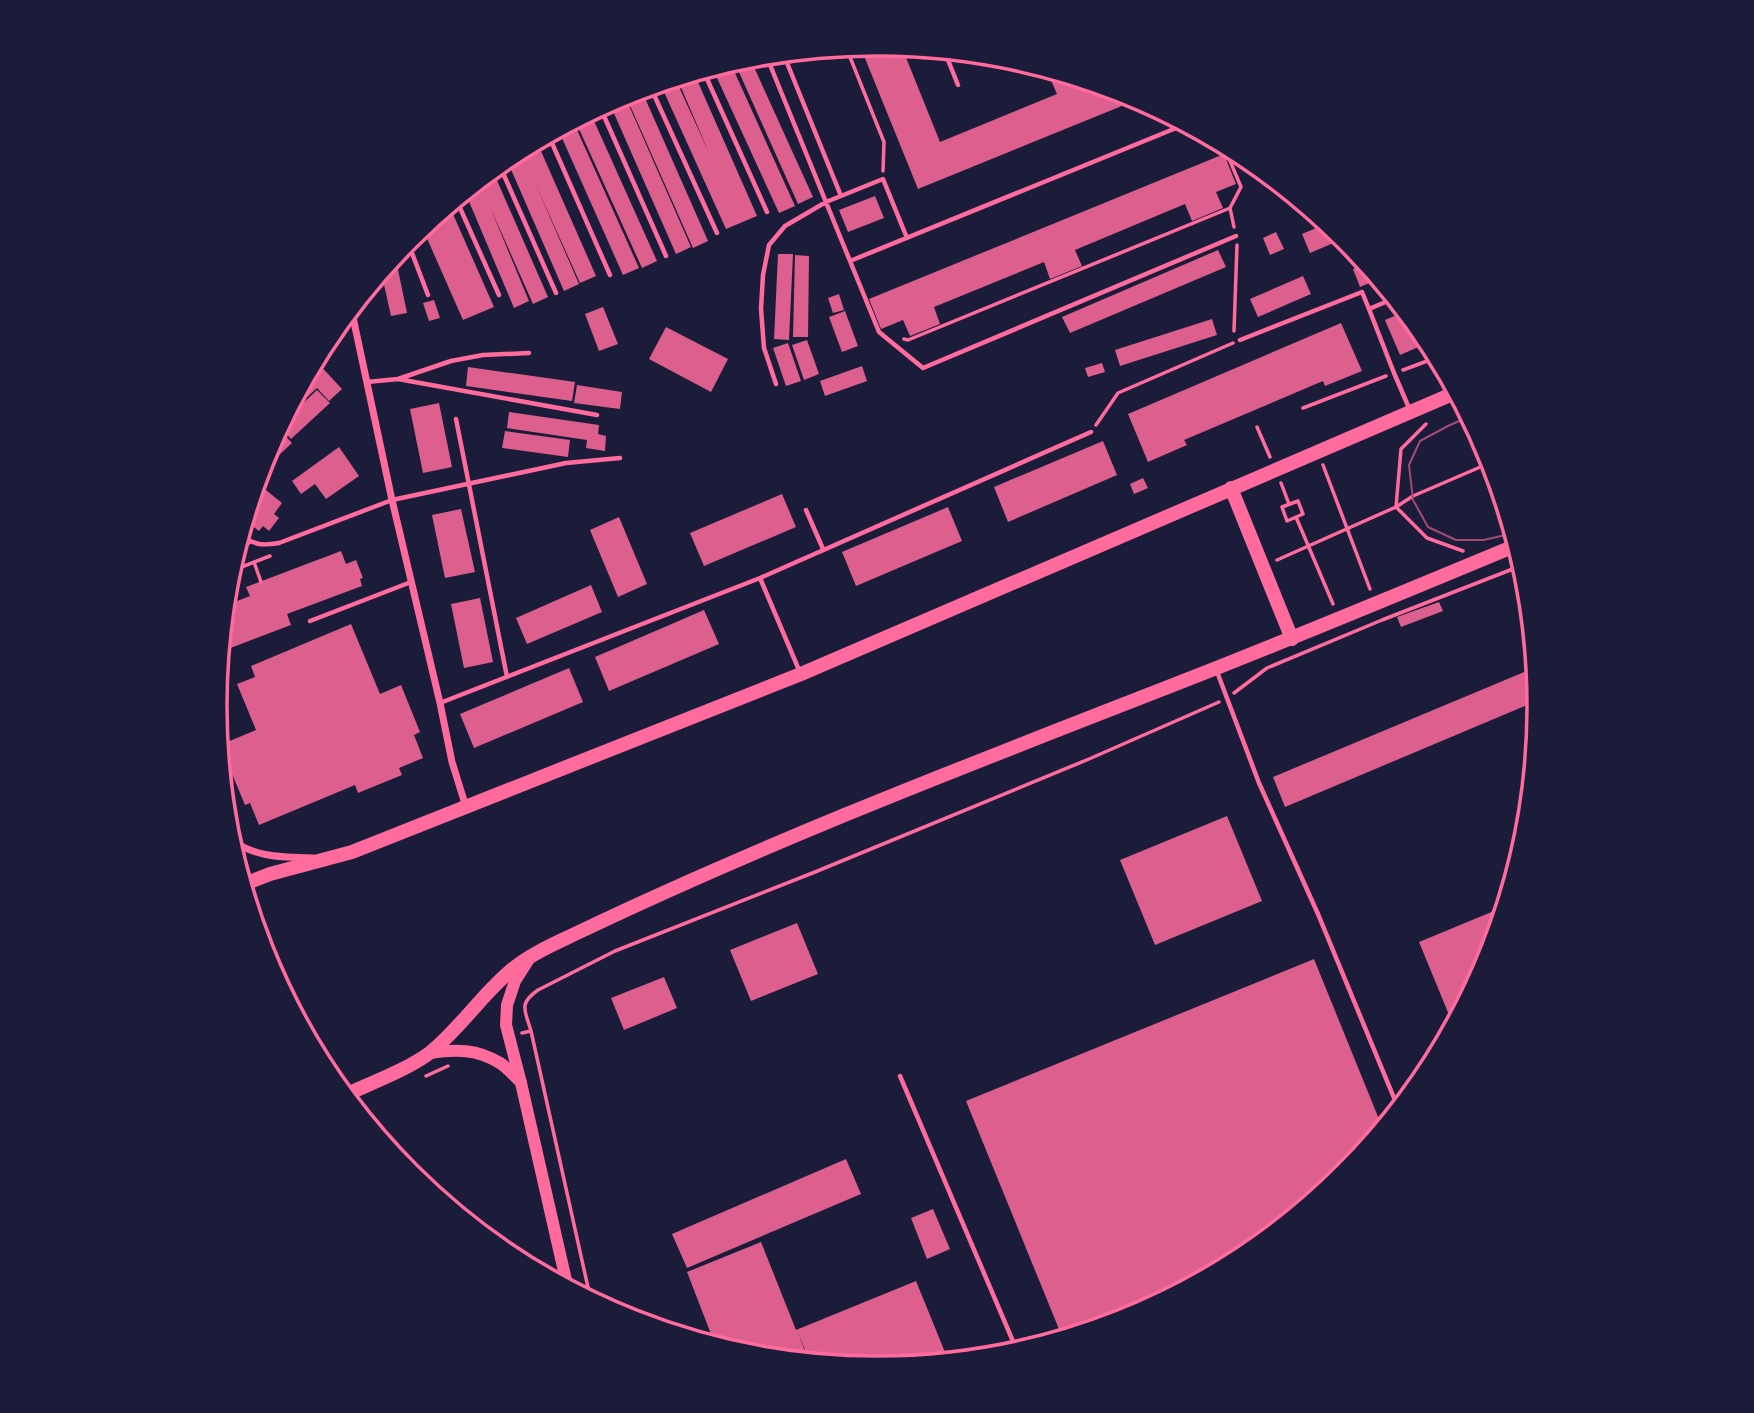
<svg xmlns="http://www.w3.org/2000/svg" width="1754" height="1413" font-family="Arial,sans-serif">
<style>
.building{fill:#dd5f8e}
.lines{fill:none;stroke-linecap:round;stroke-linejoin:round}
.path{stroke:#ff6b9d;stroke-width:3.5}
.service{stroke:#ff6b9d;stroke-width:4.5}
.minor{stroke:#ff6b9d;stroke-width:7}
.secondary{stroke:#ff6b9d;stroke-width:12}
.primary{stroke:#ff6b9d;stroke-width:14}
.tram{stroke:#a44b75;stroke-width:2}
.rim{fill:none;stroke:#ff6b9d;stroke-width:3.5}
</style>
<rect width="100%" height="100%" fill="#1b1b3a"/>
<path class="building" d="M877 44 911 47 903 50 940 142 1057 94 1046 69 1131 94 1139 99 918 189 860 46Z
M749 56 813 197 798 204 734 61Z
M730 62 795 206 779 213 712 67Z
M694 73 757 216 726 229 660 83 675 78 709 153 677 78Z
M641 89 708 241 693 248 625 94Z
M624 94 691 247 676 254 609 102Z
M590 112 657 261 642 268 575 120Z
M573 121 639 268 623 275 558 129Z
M537 142 596 276 580 283 535 183 579 284 564 291 506 158Z
M1224 154 1236 184 1216 192 1223 208 1192 221 1185 204 1075 250 1082 266 1050 279 1044 262 934 307 940 324 910 336 903 320 881 329 869 299Z
M492 169 548 297 533 304 490 207 529 301 514 308 465 192Z
M875 196 884 218 848 232 839 210Z
M449 205 494 307 463 320 422 227Z
M1328 223 1346 238 1352 245 1346 247 1343 239 1310 253 1302 234Z
M1276 232 1284 249 1270 255 1263 238Z
M1218 250 1226 267 1070 333 1062 317Z
M778 254H793L789 340 774 339Z
M395 255 407 313 391 316 381 271Z
M795 255 809 256 808 337H793Z
M1367 264 1379 279 1360 287 1353 269Z
M1303 276 1311 294 1258 317 1250 299Z
M839 294 844 310 833 313 828 298Z
M434 300 440 318 429 321 423 303Z
M603 307 618 344 599 351 585 314Z
M845 311 858 346 842 352 829 317Z
M1406 311 1430 342 1400 355 1385 320Z
M1212 319 1217 335 1120 366 1115 350Z
M1341 323 1362 371 1325 386 1323 381 1184 440 1187 445 1148 462 1128 414Z
M666 327 728 359 711 392 649 359Z
M807 340 819 374 804 380 792 345Z
M788 343 801 381 786 386 773 348Z
M315 360 342 389 329 401 317 388 304 400 297 393Z
M1102 363 1105 372 1088 377 1085 368Z
M862 366 867 381 825 396 820 381Z
M468 367 575 382 572 401 466 386Z
M577 385 622 392 620 409 574 403Z
M317 390 330 403 291 439 279 426Z
M439 403 452 467 423 473 410 409Z
M509 412 599 425 598 434 606 436 605 451 586 448 587 440 507 428Z
M278 428 292 443 279 455 269 444Z
M505 431 570 440 568 457 502 448Z
M1103 441 1117 475 1008 522 994 487Z
M339 447 359 476 326 499 315 484 301 494 292 481Z
M1143 478 1148 488 1134 494 1130 484Z
M256 482 282 503 274 514 279 518 269 531 263 526 259 531 244 520Z
M782 494 796 527 704 566 690 533Z
M948 507 962 541 856 586 842 552Z
M461 509 475 572 445 578 432 515Z
M619 517 647 584 618 597 590 530Z
M341 551 346 564 356 560 363 578 360 579 362 586 287 614 291 625 220 652 222 659 219 660 224 606 250 596 246 587Z
M591 585 602 612 527 644 516 618Z
M480 598 493 662 464 668 451 604Z
M1439 602 1443 611 1401 627 1397 617Z
M704 610 719 644 609 691 595 657Z
M351 624 380 694 401 685 420 732 414 735 423 758 399 768 402 775 358 793 355 785 259 825 250 803 245 805 220 745 256 730 237 684 255 677 251 666Z
M1536 667 1539 700 1285 807 1273 777Z
M569 668 583 702 474 748 460 714Z
M220 761 234 797 224 801Z
M1227 816 1262 901 1155 945 1120 860Z
M1506 906 1489 960 1454 1027 1419 942Z
M797 923 818 974 751 1001 730 950Z
M1314 959 1383 1129 1345 1175 1245 1258 1130 1319 1063 1339 966 1101Z
M664 977 677 1008 624 1030 611 998Z
M846 1159 861 1194 687 1268 672 1234Z
M933 1209 950 1249 927 1259 911 1218Z
M761 1242 796 1330 916 1281 949 1362 877 1369 810 1363 798 1332 809 1363 747 1356 716 1347 687 1272Z"/>
<g class="lines">
<path class="path" d="M846 47 884 142 883 171
M1230 208 1234 227
M1234 331 1237 245
M904 339 908 340 1230 208 1241 187 1223 144
M1403 370 1438 357
M1303 408 1386 376
M1096 425 1118 393 1233 343
M1257 427 1270 457
M1323 465 1370 589
M1281 483 1289 504
M1298 501 1303 514 1287 521 1282 507Z
M1296 517 1333 604
M1463 551 1427 538 1396 507 1413 496 1492 462
M1277 560 1396 507 1401 449 1426 424
M254 562 261 582
M229 572 270 556
M1234 693 1267 668 1382 620 1523 565
M531 1031 591 1301
M522 1033 531 1031C525 1010 518 1004 538 990L615 951 815 872 1089 759 1219 702
M426 1076 448 1066"/>
<path class="service" d="M944 50 958 85
M783 53 841 196
M766 55 850 261 1186 124
M703 70 767 212
M650 86 717 233
M600 107 666 256
M548 134 610 275
M499 164 556 293
M456 199 499 295
M407 240 428 295
M850 261 879 332 923 368 1236 236
M1395 298 1369 309 1394 373 1409 408
M1240 340 1362 292 1369 309
M398 379 597 415
M367 382 398 379 451 361 483 355 529 353
M776 384 764 348 761 309 763 275 769 245 785 226 826 202 883 179 907 238
M456 419 507 677
M806 510 823 549
M240 534C254 545 261 546 279 543L392 500 566 463 620 458
M236 548 250 542
M760 578 799 670
M310 621 411 582
M1216 669 1259 783 1318 914 1399 1110
M440 703 760 578 1091 432
M900 1076 1018 1353
M550 1280 563 1275"/>
<path class="minor" d="M351 308 392 500 440 703 452 762 466 807
M228 838C256 858 280 857 313 858"/>
<path class="secondary" d="M529 959 515 981 507 1005 506 1025 521 1083 568 1289
M430 1053C456 1049 477 1049 500 1063 508 1068 514 1076 521 1082"/>
<path class="primary" d="M1231 488 1292 639
M242 885 270 874 352 852 801 674 1457 392
M343 1096C371 1083 407 1070 431 1052 460 1028 481 996 509 972 528 955 554 944 577 933 784 834 1000 753 1214 669 1315 629 1416 587 1517 545"/>
<path class="tram" d="M1470 416 1448 426 1420 441 1409 465 1413 500 1428 527 1456 540H1484L1514 533"/>
</g>
<path d="M0 0H1754V1413H0ZM227 706a650 650 0 1 1 1300 0a650 650 0 1 1-1300 0Z" fill="#1b1b3a" fill-rule="evenodd"/>
<path class="rim" d="M227 706a650 650 0 1 1 1300 0a650 650 0 1 1-1300 0Z"/>
</svg>
